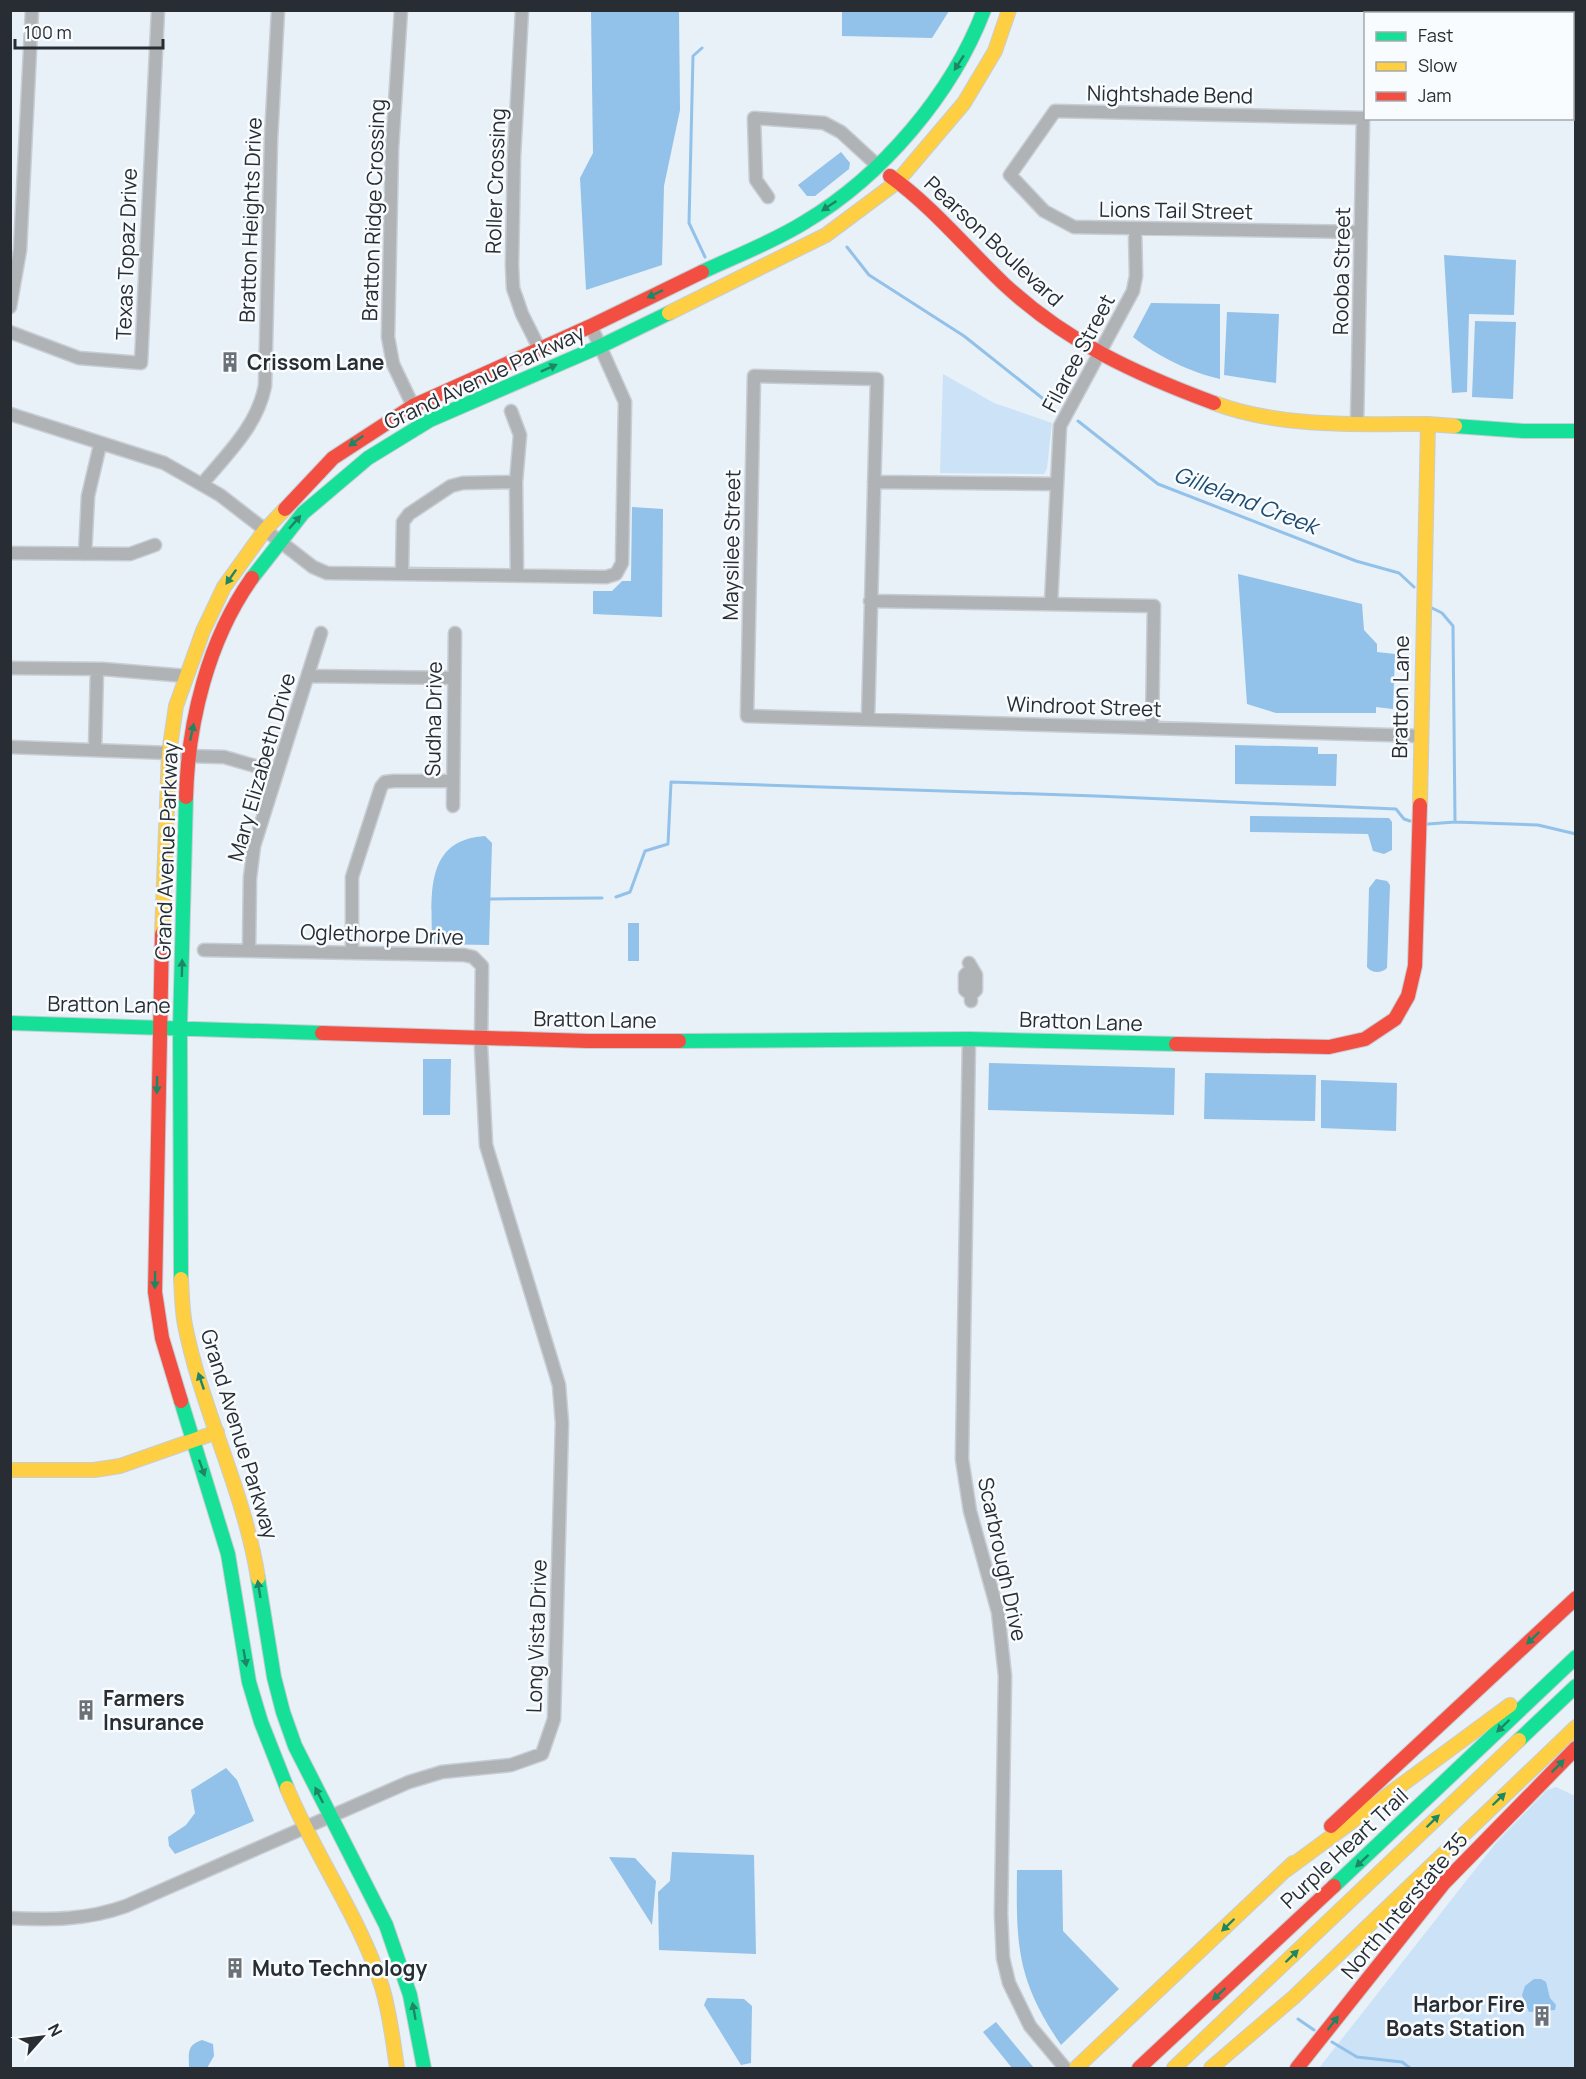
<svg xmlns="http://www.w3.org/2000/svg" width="1586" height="2079" font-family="Manrope,sans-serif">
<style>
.green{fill:#cbe2f7}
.water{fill:#92c1e9}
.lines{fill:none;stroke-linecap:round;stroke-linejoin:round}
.stream{stroke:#92c1e9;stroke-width:3}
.street-casing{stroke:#c7cdd3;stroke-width:15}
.fast-casing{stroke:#c7cdd3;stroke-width:16}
.slow-casing{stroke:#c7cdd3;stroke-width:16}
.jam-casing{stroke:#c7cdd3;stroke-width:16}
.street{stroke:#b0b3b6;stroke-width:12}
.fast{stroke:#16e098;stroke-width:14}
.slow{stroke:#ffcf43;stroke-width:14}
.jam{stroke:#f24e42;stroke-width:14}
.oneway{fill:#1e8665}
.labels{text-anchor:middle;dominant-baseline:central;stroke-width:5;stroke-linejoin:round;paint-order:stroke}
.street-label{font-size:21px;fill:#272d32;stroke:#f9fcff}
.poi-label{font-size:21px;font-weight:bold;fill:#272d32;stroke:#f9fcff;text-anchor:start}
.water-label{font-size:22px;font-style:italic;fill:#1d4b6f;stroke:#f9fcff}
</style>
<rect width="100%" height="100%" fill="#e8f0f8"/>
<path class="green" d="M943 374 994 403 1052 423 1047 468 1044 474 940 473Z
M1556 1787 1575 1796V2068H1319L1496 1843 1547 1790Z"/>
<path class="water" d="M591 11H679L680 110 664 186 662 265 586 290 580 178 593 153Z
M842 11V10L949 11 932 38 842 36Z
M841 152 850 163 849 169 815 196H807L798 185Z
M1444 255 1516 260 1514 315 1469 314 1467 392 1452 393Z
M1151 303 1220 304V379C1190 372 1157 356 1133 337Z
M1227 312 1279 314 1276 383 1224 375Z
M1475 321 1516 322 1513 399 1472 397Z
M632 507 663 509 662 617 593 614V591H612L622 581H631Z
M1238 574 1362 604 1364 630 1377 644V652L1395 654 1393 709 1376 707V713H1276L1247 704Z
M1235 745 1318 747V754H1337L1336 786 1235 784Z
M1250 816 1389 818 1392 822V850L1384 854 1373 851 1368 834 1250 832Z
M485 836 492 843 489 945 432 944C432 897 423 840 485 836Z
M1376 879 1387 881 1390 885 1387 968C1382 973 1372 974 1367 967L1369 888Z
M628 923H639V961H628Z
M423 1059H451L450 1115H423Z
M989 1063 1175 1068 1174 1115 988 1110Z
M1205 1073 1316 1075 1315 1121 1204 1119Z
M1321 1080 1397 1083 1396 1131 1321 1128Z
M226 1768 237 1780 254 1821 175 1854 169 1846 168 1837 186 1825 195 1813 191 1790Z
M672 1852 754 1855 756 1954 659 1950 658 1892 670 1881Z
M609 1857 635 1858 656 1881 652 1925Z
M1017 1870H1062L1063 1931 1119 1989 1061 2045C1017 1980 1016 1946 1017 1870Z
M1534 1979H1541L1546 1982 1550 1998 1556 2005 1555 2010 1529 2012 1522 1995 1525 1986Z
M707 1998 744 1999 752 2006 751 2063 741 2065 704 2005Z
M996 2022 1034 2068H1012L983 2032Z
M202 2040 213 2044 214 2056 207 2068H189C189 2054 186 2045 202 2040Z"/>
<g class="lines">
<path class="stream" d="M702 48 693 56 689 223 705 257
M847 247 869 275 964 336 1051 405
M1078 421 1158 484 1356 561 1399 573 1414 587
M1432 608 1442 613 1453 626 1455 822 1538 825 1576 834
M1428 824 1455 822
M616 897 630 892 645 851 668 844 671 782 1096 796 1396 809 1404 819 1410 821
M490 899 602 898
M1298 2019 1314 2030
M1332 2042 1357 2057 1402 2062 1410 2068"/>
<g class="street-casing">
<path id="street" d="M401 10 392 149 388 337 393 364 413 406
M522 10 514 156 512 265 513 288 522 314 539 348
M768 197 756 180 754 118 824 123 841 132 878 166
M10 307 20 250 32 10
M10 332 79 358 141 363 158 10
M511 411 520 435 516 482 517 574
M10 414 164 463 220 495 313 567 327 573 606 577 616 574 622 563 625 402 591 326
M1357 424 1363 118 1055 111 1010 175 1044 211 1074 227 1360 232
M874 482 1056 484
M203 483C228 453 257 426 265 386L271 139 278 10
M10 553 130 554 155 545
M85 554 88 496 100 445
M402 573 403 522 409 514 451 486 463 483 516 482
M870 601 1154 606 1152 728
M1051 604 1060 426 1133 291 1136 276 1135 229
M10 668 103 669 186 676
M308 676 453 678
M868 719 877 379 754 376 747 716 1421 736
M10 747 169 753
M95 750 97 669
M187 756 224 757 276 772
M453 806 455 633
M249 950 250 878 254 846 321 633
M352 953V877L381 787 385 782 394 781H452
M969 963 976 975V990L971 995V1001
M971 995 965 990V975L971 969
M969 1039 962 1459 970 1511 998 1612 1005 1676 1001 1914 1003 1958 1009 1983 1030 2026 1065 2068
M10 1918C52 1920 87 1920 126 1906L409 1782 442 1772 511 1765 542 1754 554 1719 562 1423 559 1385 486 1145 481 1046 482 966 473 957 464 955 204 950"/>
</g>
<g class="fast-casing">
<path id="fast" d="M702 272C736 256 773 242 805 222 882 176 952 94 984 10
M1455 426 1523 431H1576
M252 578 303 513 368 458 430 420 601 346 669 313
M10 1023 322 1033
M679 1041 969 1039 1176 1044
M181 1279 180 1027 186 797
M181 1401 228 1554 249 1682 261 1722 287 1788
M258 1578 274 1677 283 1712 295 1746 386 1925 410 1995 424 2068
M1519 1740 1576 1686
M1334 1886 1576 1657"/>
</g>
<g class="slow-casing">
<path id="slow" d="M669 313 826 235 897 182 964 103 995 51 1009 10
M1214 403C1280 428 1359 424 1428 424
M1420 805 1428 424 1455 426
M162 934 169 753 176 706 203 631 224 587 265 530 285 509
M181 1279C182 1294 182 1310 185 1325 202 1411 244 1490 258 1578
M10 1470H94L120 1466 217 1432
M287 1788C315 1856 360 1917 382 1987 390 2013 393 2041 397 2068
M1286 1870 1510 1705
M1076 2068 1293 1863
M1174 2068 1519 1740
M1211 2068 1294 1997 1576 1727"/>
</g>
<g class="jam-casing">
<path id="jam" d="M890 176C933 207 967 249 1005 285 1068 343 1136 374 1214 403
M285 509 333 458 413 406 591 326 702 272
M186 797C188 722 208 640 252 578
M162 934 155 1292 162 1338 181 1401
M322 1033 588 1041H679
M1176 1044 1329 1047 1365 1039 1395 1019 1408 996 1415 966 1420 805
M1331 1826 1576 1598
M1139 2068 1334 1886
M1297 2068 1444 1883 1576 1748"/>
</g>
<use href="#street" class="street"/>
<use href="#fast" class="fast"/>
<use href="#slow" class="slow"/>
<use href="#jam" class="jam"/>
</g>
<defs><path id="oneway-solid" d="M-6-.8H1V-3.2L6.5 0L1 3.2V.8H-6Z" transform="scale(1.5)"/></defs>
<g class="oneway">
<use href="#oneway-solid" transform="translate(959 63) rotate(123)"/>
<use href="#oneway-solid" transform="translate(829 206) rotate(146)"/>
<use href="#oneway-solid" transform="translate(655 294) rotate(154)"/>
<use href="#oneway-solid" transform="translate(549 368) rotate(-24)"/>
<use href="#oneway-solid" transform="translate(356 441) rotate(144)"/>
<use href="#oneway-solid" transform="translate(295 522) rotate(-49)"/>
<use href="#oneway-solid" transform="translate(231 577) rotate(125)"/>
<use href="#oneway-solid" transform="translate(192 732) rotate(-78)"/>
<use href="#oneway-solid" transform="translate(182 968) rotate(-89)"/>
<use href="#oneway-solid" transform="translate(157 1085) rotate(91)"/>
<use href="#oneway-solid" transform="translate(155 1280) rotate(91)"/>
<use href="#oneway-solid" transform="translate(201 1381) rotate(-109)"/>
<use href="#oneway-solid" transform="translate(202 1468) rotate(70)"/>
<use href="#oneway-solid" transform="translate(259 1589) rotate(-99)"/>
<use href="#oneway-solid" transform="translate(1533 1638) rotate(136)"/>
<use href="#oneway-solid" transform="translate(245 1658) rotate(80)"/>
<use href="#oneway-solid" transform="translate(1503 1726) rotate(136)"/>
<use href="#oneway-solid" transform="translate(1558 1766) rotate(-45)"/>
<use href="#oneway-solid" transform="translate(319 1795) rotate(-117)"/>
<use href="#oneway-solid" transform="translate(1499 1799) rotate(-44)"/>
<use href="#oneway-solid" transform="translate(1433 1821) rotate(-44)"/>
<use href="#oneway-solid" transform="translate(1362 1861) rotate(137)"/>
<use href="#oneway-solid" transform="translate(1228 1925) rotate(136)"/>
<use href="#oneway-solid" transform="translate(1292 1956) rotate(-44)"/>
<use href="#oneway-solid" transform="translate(1219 1994) rotate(137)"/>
<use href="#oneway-solid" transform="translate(414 2011) rotate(-100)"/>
<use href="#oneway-solid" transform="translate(1333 2023) rotate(-52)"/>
</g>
<defs>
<g id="building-bare" transform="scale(1.62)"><path d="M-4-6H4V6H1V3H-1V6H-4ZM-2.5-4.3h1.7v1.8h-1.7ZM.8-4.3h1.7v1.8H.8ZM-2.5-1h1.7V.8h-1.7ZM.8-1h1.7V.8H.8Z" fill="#6b7177" stroke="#f9fcff" stroke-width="2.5" paint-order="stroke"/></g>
</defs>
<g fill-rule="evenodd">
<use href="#building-bare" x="230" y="362"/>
<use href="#building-bare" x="86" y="1710"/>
<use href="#building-bare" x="235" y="1968"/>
<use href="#building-bare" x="1542" y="2016"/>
</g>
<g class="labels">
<g class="street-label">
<text transform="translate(1170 94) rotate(1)">Nightshade Bend</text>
<text transform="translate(495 181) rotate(-88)">Roller Crossing</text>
<text transform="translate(373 210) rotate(-88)">Bratton Ridge Crossing</text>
<text transform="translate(1176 210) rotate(1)">Lions Tail Street</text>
<text transform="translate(250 220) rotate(-88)">Bratton Heights Drive</text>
<text transform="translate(994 241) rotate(43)">Pearson Boulevard</text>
<text transform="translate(126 254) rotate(-88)">Texas Topaz Drive</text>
<text transform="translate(1341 271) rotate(-89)">Rooba Street</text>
<text transform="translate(1078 353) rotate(-62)">Filaree Street</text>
<text transform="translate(484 377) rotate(-25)">Grand Avenue Parkway</text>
<text transform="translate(731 545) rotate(-89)">Maysilee Street</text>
<text transform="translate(1400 697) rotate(-89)">Bratton Lane</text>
<text transform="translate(1084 706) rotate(2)">Windroot Street</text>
<text transform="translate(433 719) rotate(-89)">Sudha Drive</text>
<text transform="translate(261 767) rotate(-74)">Mary Elizabeth Drive</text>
<text transform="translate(166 851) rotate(-88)">Grand Avenue Parkway</text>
<text transform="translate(382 934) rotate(2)">Oglethorpe Drive</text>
<text transform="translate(109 1004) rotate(1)">Bratton Lane</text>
<text transform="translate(595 1019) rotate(1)">Bratton Lane</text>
<text transform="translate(1081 1021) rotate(2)">Bratton Lane</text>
<text transform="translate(240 1434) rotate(73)">Grand Avenue Parkway</text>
<text transform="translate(1003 1559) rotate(78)">Scarbrough Drive</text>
<text transform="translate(536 1636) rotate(-88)">Long Vista Drive</text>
<text transform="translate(1344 1848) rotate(-43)">Purple Heart Trail</text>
<text transform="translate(1404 1905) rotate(-50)">North Interstate 35</text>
</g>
<g class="poi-label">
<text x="247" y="362">Crissom Lane</text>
<text x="103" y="1698">Farmers<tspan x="103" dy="24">Insurance</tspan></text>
<text x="252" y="1968">Muto Technology</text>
<text x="1525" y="2004" text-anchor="end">Harbor Fire<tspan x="1525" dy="24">Boats Station</tspan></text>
</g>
<g class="water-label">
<text transform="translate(1246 500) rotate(21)">Gilleland Creek</text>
</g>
</g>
<rect width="1586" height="2079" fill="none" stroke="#272d32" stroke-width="24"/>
<rect x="1364" y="12" width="210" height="108" fill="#f9fcff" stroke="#a5a9ad" stroke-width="1.5"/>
<rect x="1376" y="32" width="30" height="9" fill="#16e098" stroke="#a5a9ad" stroke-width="1.5"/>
<text x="1418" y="42" font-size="18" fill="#272d32">Fast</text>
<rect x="1376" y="62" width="30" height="9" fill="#ffcf43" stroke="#a5a9ad" stroke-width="1.5"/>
<text x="1418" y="72" font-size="18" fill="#272d32">Slow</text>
<rect x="1376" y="92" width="30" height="9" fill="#f24e42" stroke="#a5a9ad" stroke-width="1.5"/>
<text x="1418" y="102" font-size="18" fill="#272d32">Jam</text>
<g transform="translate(42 2037) rotate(62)" stroke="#f9fcff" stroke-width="4.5" paint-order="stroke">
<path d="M0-4.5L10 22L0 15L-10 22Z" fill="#272d32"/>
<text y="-9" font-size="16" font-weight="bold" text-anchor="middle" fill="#272d32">N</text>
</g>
<path d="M15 39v9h148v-9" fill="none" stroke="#272d32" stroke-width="3"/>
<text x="24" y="39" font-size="18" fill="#272d32" stroke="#f9fcff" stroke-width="4.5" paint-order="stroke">100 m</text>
</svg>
